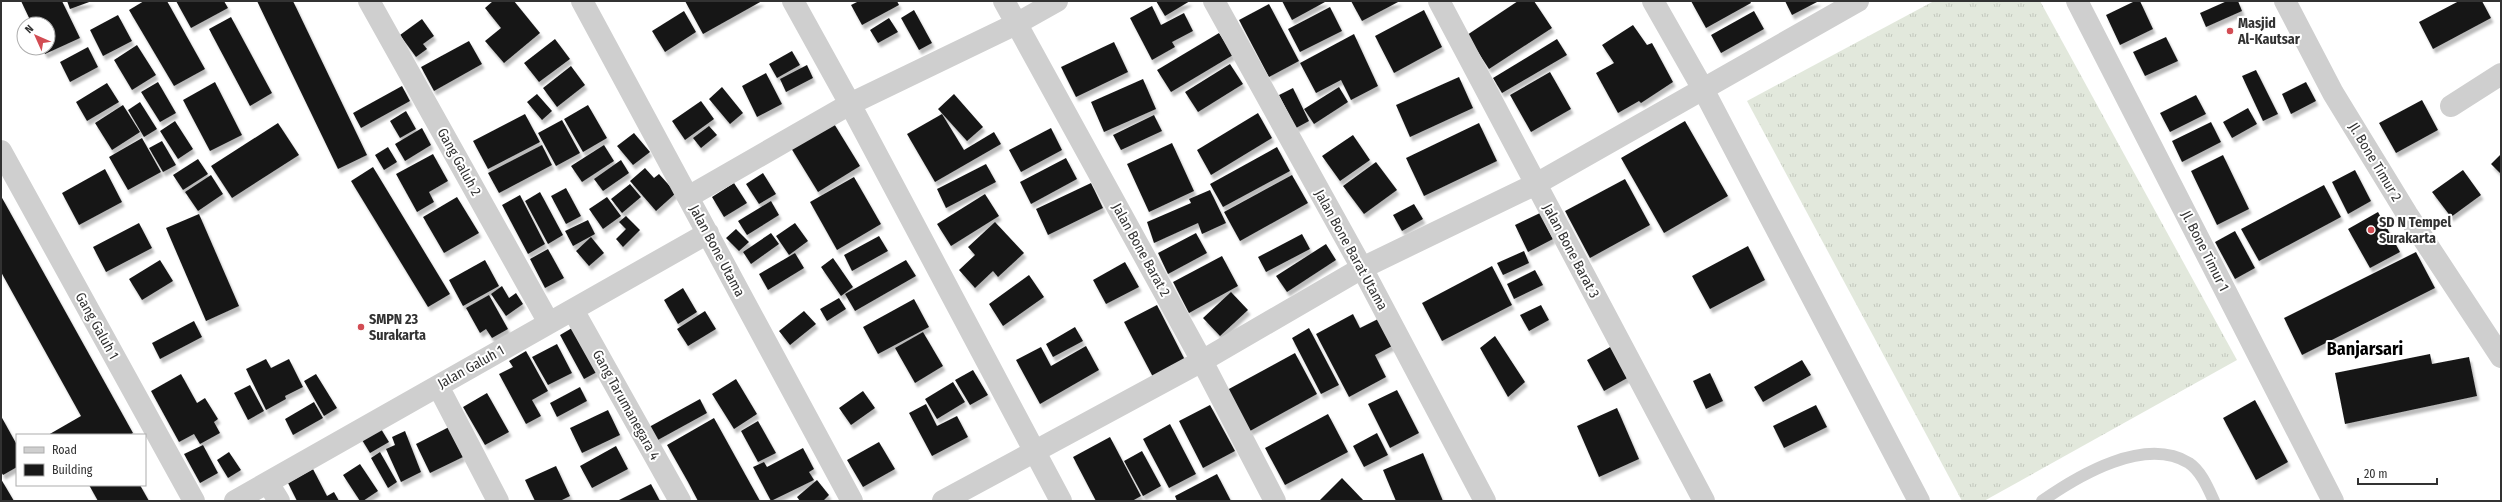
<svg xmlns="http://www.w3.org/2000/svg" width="2502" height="502" font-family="'Fira Sans Condensed',sans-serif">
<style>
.grass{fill:url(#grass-tufts)}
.building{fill:#191919;filter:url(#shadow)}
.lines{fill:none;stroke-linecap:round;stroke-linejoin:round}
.service{stroke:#cfcfcf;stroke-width:12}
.minor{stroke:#cfcfcf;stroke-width:22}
.poi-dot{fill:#d24c53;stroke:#fff;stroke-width:1.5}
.labels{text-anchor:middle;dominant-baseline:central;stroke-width:4;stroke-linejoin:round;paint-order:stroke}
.poi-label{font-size:14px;font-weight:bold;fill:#323232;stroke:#fff;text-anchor:start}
.street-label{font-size:14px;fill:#323232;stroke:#fff}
.district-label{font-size:18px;font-weight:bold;fill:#000;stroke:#fff}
</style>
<defs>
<pattern id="grass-tufts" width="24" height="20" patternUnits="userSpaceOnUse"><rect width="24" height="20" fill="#e2e8dc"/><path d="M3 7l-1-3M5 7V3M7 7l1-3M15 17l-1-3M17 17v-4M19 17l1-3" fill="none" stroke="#c2c7bd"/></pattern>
<filter id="shadow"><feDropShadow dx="2.5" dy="4.5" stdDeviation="1" flood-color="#0004"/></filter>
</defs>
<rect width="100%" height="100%" fill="#fff"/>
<path class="grass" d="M1934 1H2040L2237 360 1984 501H1962L1747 101Z"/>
<path class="building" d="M21 1H62L80 38 45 54 42 48H48V24H32Z
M67 1H92L70 9Z
M144 1H167L205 69 174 86 129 10Z
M176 1H224L228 8 191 28Z
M257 1H293L367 155 338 169Z
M493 1H514L540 33 504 63 485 41 501 28 485 8Z
M685 1H762L703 34Z
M859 1H897L899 5 862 25 851 5Z
M1156 1H1190L1165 16Z
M1282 1H1325V2L1292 20Z
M1351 1H1400L1362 21Z
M1518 1H1534L1552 28 1489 69 1467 35Z
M1691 1H1750L1751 3 1706 28Z
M1785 1H1819L1792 15Z
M2135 1H2140L2153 29 2120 45 2106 15Z
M2227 1H2238L2242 11 2206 27 2200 13Z
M2459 1H2482L2491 18 2433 49 2419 22Z
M1269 4 1299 61 1269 77 1239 20Z
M1152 6 1161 25 1184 13 1193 31 1172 42 1175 47 1152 60 1130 18Z
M1330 7 1342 31 1300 52 1288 29Z
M914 10 932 43 919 50 901 18Z
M1424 10 1442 47 1394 73 1375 36Z
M684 11 696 32 665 52 652 31Z
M1754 11 1764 29 1721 53 1711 35Z
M118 15 132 41 103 56 90 30Z
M231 17 272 93 250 106 209 29Z
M889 18 898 32 878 43 870 30Z
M422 19 434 36 423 44 427 49 416 57 400 35Z
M1633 25 1647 45 1652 43 1673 82 1641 103 1639 101 1618 113 1596 73 1614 63 1602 45Z
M1219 33 1233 55 1171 92 1157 70Z
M1354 34 1378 86 1351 100 1341 80 1316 93 1300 63Z
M2166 37 2178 61 2145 76 2133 52Z
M555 39 570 59 539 82 524 63Z
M1557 39 1567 55 1502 93 1493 78Z
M469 41 482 64 434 91 421 67Z
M1114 42 1128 72 1076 97 1061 67Z
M137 45 156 75 132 90 114 60Z
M88 47 98 67 70 82 60 62Z
M792 51 800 65 777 78 769 64Z
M1230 64 1243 84 1198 112 1185 92Z
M807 65 813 78 786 92 780 79Z
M571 66 585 85 557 107 543 88Z
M2256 70 2278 114 2263 121 2242 76Z
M1550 72 1571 109 1531 132 1510 95Z
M766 73 782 104 757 117 742 86Z
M1459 77 1473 108 1410 137 1396 105Z
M1143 79 1156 109 1104 132 1091 102Z
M158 82 176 113 160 122 141 92Z
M215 82 242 135 210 151 183 100Z
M2306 82 2316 101 2291 114 2282 94Z
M107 83 119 102 87 121 76 102Z
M402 86 410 101 361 128 353 113Z
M722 87 743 113 730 124 709 99Z
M1339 87 1348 102 1314 124 1304 109Z
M1293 88 1309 121 1296 128 1279 95Z
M537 94 552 111 542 120 527 102Z
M954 94 983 127 967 141 938 109Z
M2196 95 2206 114 2170 132 2160 113Z
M2422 100 2438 130 2396 153 2379 123Z
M701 101 714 119 685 140 672 121Z
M140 102 157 129 144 137 128 110Z
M123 105 140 132 112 150 95 123Z
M588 105 607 138 583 152 564 119Z
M2248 108 2257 124 2232 138 2223 122Z
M406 111 416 129 400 138 390 121Z
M1258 113 1272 138 1211 175 1197 150Z
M525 114 540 142 488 169 473 141Z
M942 114 964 150 994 132 1001 144 935 182 907 134Z
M1154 115 1162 131 1121 150 1113 135Z
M562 120 580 153 556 166 538 133Z
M175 121 193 149 178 159 160 131Z
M1685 121 1728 196 1664 233 1621 158Z
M833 122 860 166 818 192 791 148Z
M2211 122 2221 142 2182 162 2172 141Z
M278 123 299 155 232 198 211 166Z
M1479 123 1497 161 1424 196 1406 158Z
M709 126 717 135 701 148 693 138Z
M422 128 431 145 405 161 395 144Z
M1051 128 1062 150 1021 172 1009 150Z
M634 133 650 152 633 165 617 146Z
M1353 135 1370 160 1340 181 1322 156Z
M142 138 161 172 128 190 109 157Z
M162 141 176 165 163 172 149 148Z
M1172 143 1194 191 1149 212 1127 164Z
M542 145 552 165 499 193 488 173Z
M604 145 614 161 582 182 571 166Z
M388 147 397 162 384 170 375 155Z
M1277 147 1290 171 1223 207 1210 184Z
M433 154 448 181 429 192 434 202 417 212 396 174Z
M2501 154V174L2491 164Z
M2223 155 2249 209 2217 225 2191 171Z
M1066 158 1077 179 1031 204 1020 182Z
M198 159 208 174 183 190 173 175Z
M621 160 629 173 603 191 594 179Z
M1376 162 1397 190 1364 214 1343 186Z
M986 164 996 182 946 208 937 189Z
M373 167 450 294 428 307 351 181Z
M645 168 654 178 659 174 676 193 656 211 630 181Z
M105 169 122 202 79 225 62 193Z
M2355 170 2371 201 2348 214 2332 182Z
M2463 170 2481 195 2451 217 2432 192Z
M763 173 776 194 759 204 746 184Z
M211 175 223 194 198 211 185 192Z
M1292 175 1308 203 1240 241 1224 212Z
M854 177 881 224 837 250 810 202Z
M1625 179 1650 225 1590 258 1565 211Z
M734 183 747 203 724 217 712 197Z
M1091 183 1103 208 1048 235 1036 209Z
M630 184 641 197 622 213 611 199Z
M2324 185 2341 217 2259 261 2241 229Z
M566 188 581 216 566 224 551 196Z
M1210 190 1226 223 1202 234 1198 223 1154 243 1147 222 1191 203 1189 199Z
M540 192 563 235 548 244 525 201Z
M985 194 999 216 951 246 937 224Z
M520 195 545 244 528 254 502 205Z
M1 196 133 433 130 435H48L81 416 1 272Z
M457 197 479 233 444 253 423 217Z
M607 197 621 216 603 229 589 209Z
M771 201 779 215 747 235 738 221Z
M1414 204 1423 219 1402 231 1393 215Z
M2378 212 2400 252 2370 268 2348 229Z
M1540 213 1553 239 1528 252 1515 225Z
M199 214 239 306 206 321 166 228Z
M626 216 640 230 623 247 616 239 626 229 619 222Z
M588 220 595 234 573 246 565 231Z
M995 222 1024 253 998 277 993 271 975 288 959 270 975 255 968 247Z
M139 223 152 248 106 272 93 247Z
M795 223 808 241 789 255 776 236Z
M736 229 749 242 739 251 726 238Z
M2235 231 2255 268 2235 279 2215 242Z
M771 233 779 244 751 264 743 252Z
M1196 233 1207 253 1168 274 1158 253Z
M1302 234 1310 249 1266 272 1258 257Z
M879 236 888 251 852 271 844 255Z
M591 237 604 253 589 266 576 251Z
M1326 244 1336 260 1287 292 1276 276Z
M1748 246 1765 280 1710 309 1692 276Z
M548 249 564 278 545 288 530 259Z
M1524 251 1529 263 1503 275 1497 263Z
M2416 252 2435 288 2302 355 2284 318Z
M795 253 804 268 768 290 759 274Z
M1222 256 1238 286 1189 313 1173 282Z
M833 258 853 287 841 296 821 267Z
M160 260 173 281 142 300 129 279Z
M485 260 499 286 463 306 449 280Z
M906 260 916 276 855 311 845 294Z
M1125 262 1139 287 1106 304 1093 280Z
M1492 266 1512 305 1442 341 1422 303Z
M1535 270 1543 285 1514 299 1507 284Z
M1029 275 1044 297 1003 326 989 304Z
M502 286 509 298 516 293 523 304 506 316 491 294Z
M683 288 697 312 678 324 664 300Z
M1231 292 1248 310 1220 336 1203 318Z
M489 295 508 329 492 338 486 329 480 333 466 308Z
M839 298 846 309 827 321 820 309Z
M914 299 929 327 878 354 863 327Z
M1157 305 1185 360 1153 377 1124 322Z
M1541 305 1549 320 1529 331 1520 315Z
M705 311 716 329 688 346 677 329Z
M804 311 816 324 790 345 779 331Z
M1353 314 1360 328 1380 318 1394 345 1375 355 1386 377 1349 397 1316 334Z
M194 321 202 337 160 359 152 343Z
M1075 327 1083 341 1053 357 1046 344Z
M572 328 597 372 584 379 560 335Z
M1309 328 1339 385 1321 394 1292 338Z
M923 332 943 366 915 383 895 348Z
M1495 336 1525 382 1508 397 1480 348Z
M557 344 572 373 548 385 532 357Z
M1086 346 1099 370 1040 404 1016 360 1041 347 1051 366Z
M1612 346 1629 377 1604 391 1587 360Z
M526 351 548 391 532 400 541 416 526 424 499 374 513 367 509 361Z
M1295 353 1317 394 1250 431 1227 390Z
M2430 354 2432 364 2469 357 2477 396 2345 424 2335 373Z
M266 359 271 368 289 359 303 387 285 396 286 399 266 410 246 369Z
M1802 360 1811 375 1763 402 1754 387Z
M973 370 988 395 970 405 955 380Z
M1710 373 1723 401 1706 409 1693 381Z
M181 374 197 403 205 398 218 419 214 422 220 433 200 444 194 434 179 442 151 391Z
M316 374 337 408 324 416 304 381Z
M736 379 757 414 734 429 712 394Z
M953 382 965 402 937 419 925 399Z
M250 385 264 411 248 420 234 393Z
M580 387 587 401 557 417 550 403Z
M1397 390 1419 433 1390 448 1368 404Z
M863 391 875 408 851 425 839 408Z
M487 393 509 432 485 445 463 407Z
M700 399 707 413 656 441 649 427Z
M2255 400 2288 462 2256 480 2223 418Z
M314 402 323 418 293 435 285 419Z
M926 404 937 426 957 416 968 437 932 456 909 413Z
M1210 405 1235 451 1203 468 1179 421Z
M1816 405 1827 427 1784 448 1773 426Z
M1617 408 1639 459 1599 477 1577 426Z
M608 410 620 435 582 453 570 428Z
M1328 414 1348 452 1285 485 1265 448Z
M1 416 17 445V467L3 475 1 472Z
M714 418 735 456 760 501H698L688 482 667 445Z
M758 421 776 453 758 462 741 431Z
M378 424 389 442 370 453 359 435Z
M1170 424 1196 474 1169 488 1143 439Z
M449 427 463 457 430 473 416 444Z
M405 431 421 472 401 482 386 449 395 445 392 437Z
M1377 433 1388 455 1364 467 1353 446Z
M1110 437 1141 496 1132 501H1096L1073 457Z
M879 442 895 469 863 487 847 460Z
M203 445 218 473 200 483 184 454Z
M616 446 628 469 592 488 580 466Z
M803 448 814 469 809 472 814 480 771 501 753 467 764 462 767 467Z
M1142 451 1161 486 1143 496 1124 461Z
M229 452 241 470 228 478 217 460Z
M380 452 397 482 388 488 371 458Z
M1423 453 1443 501H1396L1383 470Z
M360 464 378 491 363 501H360L343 475Z
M556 466 570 496 560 501H535L525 480Z
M313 469 327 496 334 492 339 501H297L288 483Z
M1217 474 1231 501H1177L1175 496Z
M1342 478 1364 501H1319Z
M1 479 14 501H1Z
M817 480 829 495 823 501H800L797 497Z
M651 484 660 501H617Z
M89 485H140L149 501H98Z"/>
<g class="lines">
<path class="service" d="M2042 501C2079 475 2145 436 2189 463 2201 471 2208 488 2214 501"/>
<path class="minor" d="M369 1 549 323
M582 1 852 501
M793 1 850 104 1061 501
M1004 1 1202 361 1275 501
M1214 1 1362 268 1485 501
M1439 1 1704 501
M1653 1 1703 89 1919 501
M2077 1 2333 501
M2285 1 2333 93 2407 214 2501 357
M2451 106 2501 74
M1 151 194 501
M688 197 850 104 1016 24 1057 1
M573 310 680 501
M438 386 498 501
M268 483 279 501
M235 501 708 233
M943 501 1202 361 1362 268 1536 184 1858 1"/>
</g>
<g class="poi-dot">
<circle cx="2230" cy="31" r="4"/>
<circle cx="2371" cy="230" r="4"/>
<circle cx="361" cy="327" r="4"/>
</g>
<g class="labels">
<g class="poi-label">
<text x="2238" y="23">Masjid<tspan x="2238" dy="16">Al-Kautsar</tspan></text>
<text x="2379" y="222">SD N Tempel<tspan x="2379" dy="16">Surakarta</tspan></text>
<text x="369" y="319">SMPN 23<tspan x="369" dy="16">Surakarta</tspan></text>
</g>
<g class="street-label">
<text transform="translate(459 162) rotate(61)">Gang Galuh 2</text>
<text transform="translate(2375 162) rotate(59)">Jl. Bone Timur 2</text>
<text transform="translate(1141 250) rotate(61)">Jalan Bone Barat 2</text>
<text transform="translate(1351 250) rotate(61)">Jalan Bone Barat Utama</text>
<text transform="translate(717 251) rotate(62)">Jalan Bone Utama</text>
<text transform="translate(1571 251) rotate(62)">Jalan Bone Barat 3</text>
<text transform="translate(2205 251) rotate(63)">Jl. Bone Timur 1</text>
<text transform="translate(97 326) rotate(61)">Gang Galuh 1</text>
<text transform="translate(471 367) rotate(-29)">Jalan Galuh 1</text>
<text transform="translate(626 405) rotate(61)">Gang Tarumanegara 4</text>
</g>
<g class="district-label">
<text x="2365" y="349">Banjarsari</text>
</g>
</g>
<rect width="2502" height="502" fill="none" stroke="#323232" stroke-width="4"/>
<rect x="16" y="434" width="130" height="52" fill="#ffffff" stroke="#adadad"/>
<rect x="24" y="447" width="20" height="6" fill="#cfcfcf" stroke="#adadad"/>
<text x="52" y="454" font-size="12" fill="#323232">Road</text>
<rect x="24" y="464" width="20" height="12" fill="#191919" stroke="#adadad"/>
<text x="52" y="474" font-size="12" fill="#323232">Building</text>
<g transform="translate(36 36) rotate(315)"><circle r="19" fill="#ffffff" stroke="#adadad"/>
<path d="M0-3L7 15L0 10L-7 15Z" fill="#d24c53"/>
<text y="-6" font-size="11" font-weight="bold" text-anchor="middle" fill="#323232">N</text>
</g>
<path d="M2358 478v6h79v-6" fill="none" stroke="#323232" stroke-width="2"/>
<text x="2364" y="478" font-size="12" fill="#323232" stroke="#ffffff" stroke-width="3" paint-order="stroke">20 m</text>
</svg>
